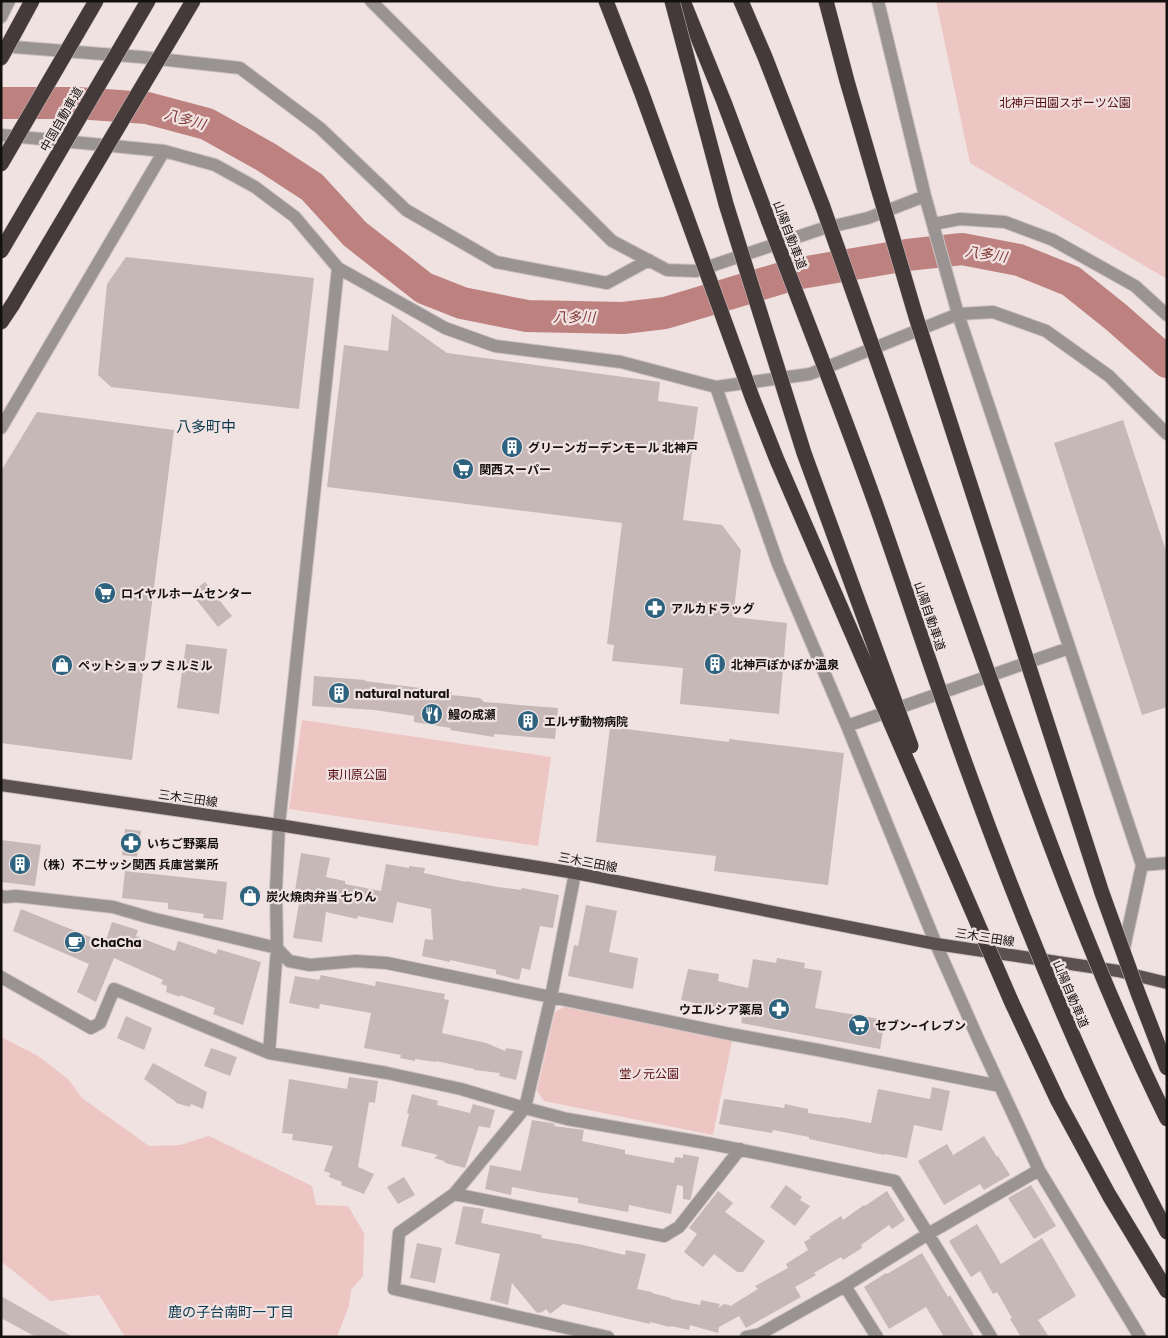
<svg xmlns="http://www.w3.org/2000/svg" width="1168" height="1338" font-family="Poppins,'Noto Sans JP',sans-serif">
<style>
.green{fill:#edc5c3}
.lines{fill:none;stroke-linecap:round;stroke-linejoin:round}
.river{stroke:#bd827f;stroke-width:32}
.building{fill:#c5b8b7}
.minor-casing{stroke:#cdc0c0;stroke-width:14}
.major-casing{stroke:#cdc0c0;stroke-width:14}
.highway-casing{stroke:#cdc0c0;stroke-width:16}
.minor{stroke:#999493;stroke-width:12}
.major{stroke:#5b5151;stroke-width:12}
.highway{stroke:#453a3a;stroke-width:15}
.highway-bridge-casing{stroke:#cdc0c0;stroke-width:16;stroke-linecap:butt}
.highway-bridge{stroke:#453a3a;stroke-width:15}
.labels{text-anchor:middle;dominant-baseline:central;stroke-width:4.5;stroke-linejoin:round;paint-order:stroke}
.park-label{font-size:12px;fill:#550d12;stroke:#f0e2e1}
.street-label{font-size:12px;fill:#151010;stroke:#f0e2e1}
.poi-label{font-size:12px;font-weight:bold;fill:#151010;stroke:#f0e2e1;text-anchor:start}
.water-label{font-size:14px;font-style:italic;fill:#833938;stroke:#f0e2e1}
.neighbourhood-label{font-size:14px;fill:#0a394e;stroke:#f0e2e1}
.quarter-label{font-size:15px;fill:#0a394e;stroke:#f0e2e1}
</style>
<rect width="100%" height="100%" fill="#f0e2e1"/>
<path class="green" d="M936 1H1167V279L970 163Z
M302 720 551 757 538 846 289 809Z
M564 1007 732 1041 713 1135 544 1101 537 1091 555 1012Z
M3 1038 38 1056 68 1079 82 1098 149 1146 180 1145 209 1136 312 1186 316 1205 348 1206 364 1233 363 1276 351 1290 349 1305 337 1337H125L99 1295 50 1301 1 1261V1039Z"/>
<g class="lines">
<path class="river" d="M1 103H77L147 108 207 124 266 157 312 187 355 234 424 288 462 303 527 316 623 318 665 313 795 274 907 255 962 249 1019 260 1071 281 1116 317 1167 362"/>
</g>
<path class="building" d="M126 257 314 278 299 409 111 387 98 375 107 284Z
M392 314 447 353 660 382 658 401 698 407 683 520 722 525 741 550 733 617 787 623 779 714 680 704 683 668 612 661 614 645 607 644 622 523 327 487 344 345 388 351Z
M37 412 174 430 132 760 1 743V471Z
M1123 420 1167 554V707L1142 715 1054 443Z
M205 582 232 616 218 627 191 593Z
M186 644 227 649 219 714 177 708Z
M314 676 365 680V681L452 692 451 695 480 698 484 702 558 708 555 739 494 734V737L450 730 451 728 414 722V716L375 710 312 706Z
M610 727 729 742V739L844 753 828 885 714 871 716 856 596 842Z
M125 829 141 831 137 857 122 855Z
M1 840 41 845 35 886 1 882Z
M301 853 330 858 326 877 345 881V884L381 891 386 864 409 868V866L425 868 424 873 466 882V881L498 887 521 890 522 888 559 895 553 928 540 926 530 970 522 968 519 980 496 974V970L450 960V962L422 956 425 939 433 940 431 909 397 902 393 923 358 916 357 919 326 912 322 942 293 938 301 892 295 891Z
M125 871 227 882 223 920 203 918 204 914 168 909V903L122 898Z
M586 905 617 911 609 952 638 958 633 989 568 976 574 945 578 946Z
M21 909 105 943 112 922 138 930 136 936 175 951 178 941 216 954 218 949 261 962 243 1025 213 1014 215 1008 180 995V997L166 992 167 986 161 984 163 980 114 958 96 1002 77 992 89 964 13 931Z
M777 958 805 963 804 968 822 971 815 1008 885 1020 880 1049 741 1023 743 1013 681 1000 688 969 719 974 718 981 748 988 753 959 776 963Z
M321 975 375 986 376 981 445 994 444 999 449 1000 442 1033 486 1043 505 1051 506 1048 523 1051 516 1080 499 1076 500 1073 474 1070V1069L436 1061V1062L415 1059V1061L400 1058 401 1055 364 1048 371 1013 320 1004 319 1009 289 1003 295 976 319 980Z
M126 1016 152 1028 144 1050 117 1038Z
M211 1048 237 1057 230 1076 204 1066Z
M153 1063 207 1092 203 1109 191 1104 190 1107 176 1103V1102L144 1079Z
M349 1077 378 1081 375 1103 369 1102 358 1167 374 1174 364 1194 341 1185 342 1182 329 1177 330 1173 324 1171 333 1146 292 1140 293 1134 282 1133 289 1079 347 1089Z
M932 1087 950 1091 942 1131 914 1125 907 1158 885 1154 884 1155 809 1139V1137L773 1130 772 1133 719 1124 724 1099 784 1108 785 1104 808 1109V1113L840 1118V1117L871 1123 878 1089 930 1099Z
M412 1094 438 1101 437 1105 470 1113 473 1104 495 1110 490 1128 479 1126 465 1168 445 1163 444 1161 434 1158 438 1155 401 1146 409 1114 407 1113Z
M532 1120 551 1123 555 1124 554 1126 584 1130 582 1141 625 1150V1154L674 1163 675 1157 683 1158V1154L699 1157 691 1198 690 1200 683 1199V1186L677 1185 671 1214 629 1205 628 1212 578 1203V1198L543 1193 512 1187 511 1195 485 1189 490 1165 521 1171Z
M984 1136 997 1157 998 1156 1010 1175 984 1190 980 1184 944 1205 918 1161 947 1144 953 1155Z
M404 1177 415 1195 398 1204 387 1187Z
M786 1185 802 1197 800 1200 810 1206 795 1226 770 1207Z
M1031 1185 1056 1226 1034 1239 1008 1198Z
M718 1191 733 1203 725 1212 765 1241 743 1272H737L714 1254 703 1267 684 1252 697 1234 689 1228Z
M887 1191 905 1220 892 1229 889 1225 861 1245 862 1248 843 1260 841 1257 814 1273 816 1275 795 1287 801 1297 746 1328 739 1316 719 1327 718 1333 690 1325 689 1330 671 1326 670 1327 650 1322V1324L563 1304 550 1314 546 1309 541 1313 540 1312 538 1313 536 1312 512 1283 508 1305 490 1300 500 1254 455 1244 463 1206 484 1209 481 1223 542 1235 541 1238 583 1245 625 1255 626 1250 646 1254 637 1289 652 1292V1293L671 1298V1299L700 1305 701 1300 720 1304 718 1308 724 1304 733 1306 732 1305 758 1289 755 1286 788 1268 786 1264 808 1250 804 1242 811 1238 809 1237 841 1216 843 1220 864 1205 865 1206Z
M977 1224 1001 1264 1042 1238 1076 1296 1038 1320 1049 1337H1021L1010 1319 1012 1318 997 1292 993 1294 980 1271 971 1277 949 1241Z
M417 1243 442 1248 435 1283 410 1278Z
M922 1253 948 1297 950 1295 975 1337H944L926 1307 889 1329 864 1287 886 1273 887 1274Z
M1 1296 73 1337H36L1 1318Z"/>
<g class="lines">
<g class="minor-casing">
<path id="minor" d="M371 1 612 241 667 270 696 271 821 229 868 218 925 196
M878 1 925 196 958 314 1142 865
M1 17 9 1
M1 46 141 57 240 68 320 128 406 210 496 262 607 283 649 260
M1 135 164 151 215 165 255 187 295 217 338 268 445 328 495 346 621 362 716 387 810 374 958 314 993 312 1046 331 1109 376 1167 434
M934 224 960 219 1005 222 1053 240 1135 286 1167 315
M716 387 778 564 847 726 936 944 979 1041 1039 1170 1140 1337
M1 428 164 151
M847 726 1069 648
M575 873 551 997 525 1108 454 1194 399 1233 394 1289 608 1337
M1 896 5 897 16 896 113 907 151 918 277 948 289 961 310 965 356 961 387 963 730 1034 818 1050 1000 1086
M1123 953 1142 865 1167 863
M1 977 91 1028 100 1023 114 989 269 1053 387 1073 461 1089 525 1108 567 1119 712 1144 895 1181 928 1234 1039 1170
M269 1053 277 948 276 890 279 825 338 268
M454 1194 664 1236 679 1227 740 1149
M845 1286 877 1337
M746 1337 760 1334 845 1286 928 1234 991 1337"/>
</g>
<g class="major-casing">
<path id="major" d="M1 785 279 825 575 873 936 944 1118 971 1167 983"/>
</g>
<g class="highway-casing">
<path id="highway" d="M606 1 641 91
M683 1 724 102 769 222
M741 1 765 57 823 207
M826 1 847 81 878 188
M1 322 13 304"/>
</g>
<use href="#minor" class="minor"/>
<use href="#major" class="major"/>
<use href="#highway" class="highway"/>
<g class="highway-bridge-casing">
<path id="highway-bridge" d="M672 1 726 204 804 453 911 746
M1 58 32 1
M641 91 752 397 777 460 1012 1003 1058 1101 1109 1195 1167 1291
M1 164 96 1
M878 188 916 317 1102 893 1138 993 1167 1068
M823 207C878 362 933 518 988 673 1042 824 1096 975 1167 1119
M769 222C805 317 843 412 877 508 908 596 936 684 968 771 1025 929 1089 1084 1167 1232
M1 251 148 1
M13 304 193 1"/>
</g>
<use href="#highway-bridge" class="highway-bridge"/>
</g>
<defs>
<g id="building-disc" transform="scale(1.125)"><circle r="9.5" fill="#2d637e" stroke="#f0e2e1"/><path d="M-4-6H4V6H1V3H-1V6H-4ZM-2.5-4.3h1.7v1.8h-1.7ZM.8-4.3h1.7v1.8H.8ZM-2.5-1h1.7V.8h-1.7ZM.8-1h1.7V.8H.8Z" fill="#fff"/></g>
<g id="supermarket-disc" transform="scale(1.125)"><circle r="9.5" fill="#2d637e" stroke="#f0e2e1"/><path d="M-6-5.5h2.5l.6 2H6L4.5 2H-2.5L-4.4-4H-6ZM-1.5 3.2a1.3 1.3 0 1 0 .1 0ZM3 3.2a1.3 1.3 0 1 0 .1 0Z" fill="#fff"/></g>
<g id="pharmacy-disc" transform="scale(1.125)"><circle r="9.5" fill="#2d637e" stroke="#f0e2e1"/><path d="M-2-6h4v4h4v4h-4v4h-4v-4h-4v-4h4Z" fill="#fff"/></g>
<g id="shop-disc" transform="scale(1.125)"><circle r="9.5" fill="#2d637e" stroke="#f0e2e1"/><path d="M-5-2.5h2.3a2.7 3.5 0 0 1 5.4 0H5L5.5 6h-11ZM-1.5-2.5h3a1.5 2.3 0 0 0-3 0Z" fill="#fff"/></g>
<g id="restaurant-disc" transform="scale(1.125)"><circle r="9.5" fill="#2d637e" stroke="#f0e2e1"/><path d="M-5-6h1v4h1v-4h1v4h1v-4h1v5L-1.5 .5V6h-2V.5L-5-1ZM5-6V6H3V1.5H1.5Q1.5-4 5-6Z" fill="#fff"/></g>
<g id="cafe-disc" transform="scale(1.125)"><circle r="9.5" fill="#2d637e" stroke="#f0e2e1"/><path d="M-5.5-4.5H6V0H3Q3 3.5 0 3.5H-2.5Q-5.5 3.5-5.5 0ZM3-3.2v2h1.7v-2ZM-6 4.5H4V6H-6Z" fill="#fff"/></g>
</defs>
<g fill-rule="evenodd">
<use href="#building-disc" x="512" y="447"/>
<use href="#supermarket-disc" x="463" y="469"/>
<use href="#supermarket-disc" x="105" y="593"/>
<use href="#pharmacy-disc" x="655" y="608"/>
<use href="#building-disc" x="715" y="664"/>
<use href="#shop-disc" x="62" y="665"/>
<use href="#building-disc" x="339" y="693"/>
<use href="#restaurant-disc" x="432" y="714"/>
<use href="#building-disc" x="528" y="721"/>
<use href="#pharmacy-disc" x="131" y="843"/>
<use href="#building-disc" x="20" y="864"/>
<use href="#shop-disc" x="250" y="896"/>
<use href="#cafe-disc" x="75" y="942"/>
<use href="#pharmacy-disc" x="779" y="1009"/>
<use href="#supermarket-disc" x="859" y="1025"/>
</g>
<g class="labels">
<g class="park-label">
<text x="1065" y="102">北神戸田園スポーツ公園</text>
<text x="357" y="774">東川原公園</text>
<text x="649" y="1073">堂ノ元公園</text>
</g>
<g class="street-label">
<text transform="translate(61 119) rotate(-60)">中国自動車道</text>
<text transform="translate(790 235) rotate(69)">山陽自動車道</text>
<text transform="translate(930 616) rotate(71)">山陽自動車道</text>
<text transform="translate(188 798) rotate(8)">三木三田線</text>
<text transform="translate(588 862) rotate(11)">三木三田線</text>
<text transform="translate(985 937) rotate(9)">三木三田線</text>
<text transform="translate(1071 994) rotate(67)">山陽自動車道</text>
</g>
<g class="poi-label">
<text x="528" y="447">グリーンガーデンモール 北神戸</text>
<text x="479" y="469">関西スーパー</text>
<text x="121" y="593">ロイヤルホームセンター</text>
<text x="671" y="608">アルカドラッグ</text>
<text x="731" y="664">北神戸ぽかぽか温泉</text>
<text x="78" y="665">ペットショップ ミルミル</text>
<text x="355" y="693">natural natural</text>
<text x="448" y="714">鰻の成瀬</text>
<text x="544" y="721">エルザ動物病院</text>
<text x="147" y="843">いちご野薬局</text>
<text x="36" y="864">（株）不二サッシ関西 兵庫営業所</text>
<text x="266" y="896">炭火焼肉弁当 七りん</text>
<text x="91" y="942">ChaCha</text>
<text x="763" y="1009" text-anchor="end">ウエルシア薬局</text>
<text x="875" y="1025">セブン-イレブン</text>
</g>
<g class="water-label">
<text transform="translate(185 119) rotate(16)">八多川</text>
<text transform="translate(986 254) rotate(9)">八多川</text>
<text transform="translate(574 317) rotate(1)">八多川</text>
</g>
<g class="neighbourhood-label">
<text x="231" y="1312">鹿の子台南町一丁目</text>
</g>
<g class="quarter-label">
<text x="206" y="426">八多町中</text>
</g>
</g>
<rect width="1168" height="1338" fill="none" stroke="#151010" stroke-width="5"/>
</svg>
